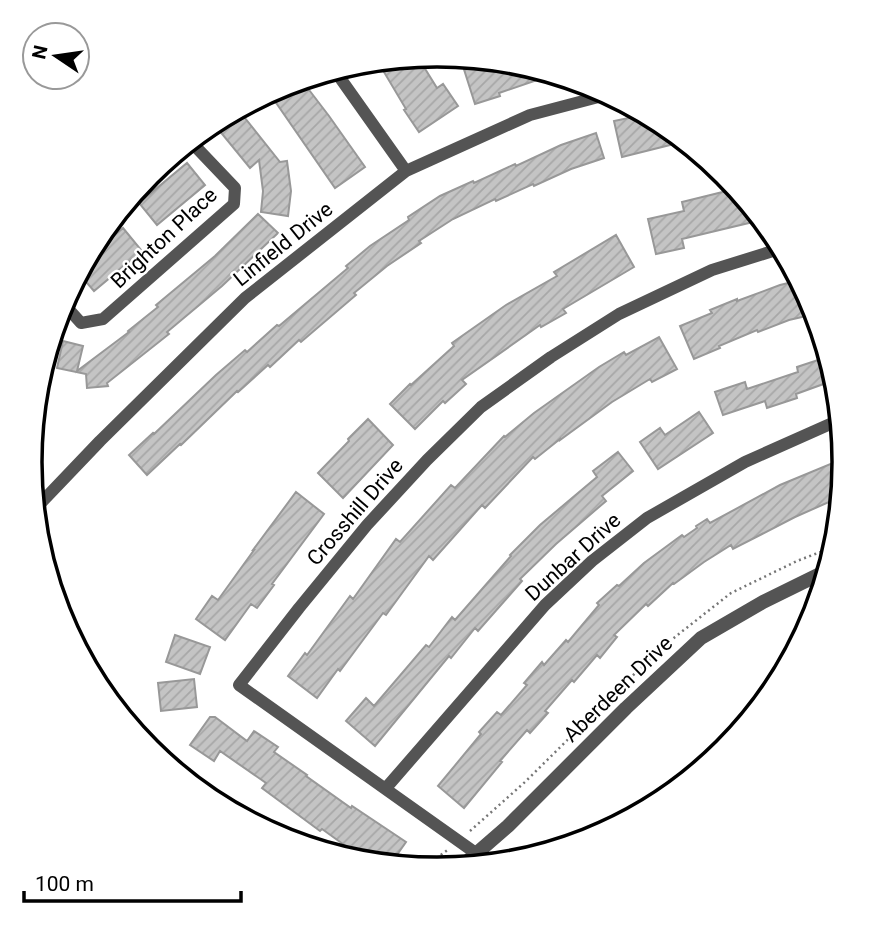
<svg xmlns="http://www.w3.org/2000/svg" width="875" height="926" font-family="Roboto,sans-serif">
<style>
.building{fill:url(#building-hatch);stroke:#989898;stroke-width:2}
.lines{fill:none;stroke-linecap:round;stroke-linejoin:round}
.path{stroke:#767676;stroke-width:2.5;stroke-dasharray:2 3.5;stroke-linecap:butt}
.minor{stroke:#545454;stroke-width:12}
.tertiary{stroke:#545454;stroke-width:14}
.labels{text-anchor:middle;dominant-baseline:central;stroke-width:5;stroke-linejoin:round;paint-order:stroke}
.street-label{font-size:21px;fill:#000;stroke:#fff}
.rim{fill:none;stroke:#000;stroke-width:3.5}
</style>
<defs>
<pattern id="building-hatch" width="6" height="6" patternUnits="userSpaceOnUse" patternTransform="scale(1.75)"><rect width="6" height="6" fill="#c4c4c4"/><path d="M-1 1l2-2M0 6l6-6M5 7l2-2" fill="none" stroke="#a7a7a7"/></pattern>
</defs>
<rect width="100%" height="100%" fill="#fff"/>
<path class="building" d="M419 59 437 88 443 84 458 106 419 132 404 110 406 109 381 67Z
M461 60 503 68 546 77 499 93 500 96 475 104Z
M303 82 329 116 365 167 335 188 270 94 282 86Z
M241 113 280 162 287 161 291 191 288 216 261 212 263 191 259 160 250 168 218 129Z
M638 116 666 135 678 143 622 157 614 121Z
M596 133 604 158 571 169 534 186 533 184 496 201 495 199 453 219 419 241 421 243 387 266 354 293 356 295 301 342 299 340 270 367 268 365 238 392 237 391 181 445 180 444 147 475 129 455 153 433 154 434 216 375 245 350 247 352 277 325 279 326 348 268 346 266 370 246 409 220 408 217 440 196 473 181 474 183 515 164 516 166 561 145Z
M187 163 205 185 157 225 139 203Z
M735 189 757 221 682 239 684 248 656 254 648 219 684 211 682 202Z
M258 214 278 233 222 286 167 332 169 334 107 383 108 386 87 388 86 374 57 368 63 341 83 346 77 371 129 332 128 331 158 307 156 305 215 256Z
M123 228 142 251 94 291 81 276 101 247Z
M616 235 634 267 563 309 566 313 541 327 540 325 462 380 466 384 445 403 443 401 415 429 390 404 410 384 411 385 454 346 452 343 506 305 557 276 554 272Z
M797 281 813 306 815 314 789 320 758 332 757 330 719 346 720 348 694 359 680 326 712 313 710 310 737 299V301L780 285Z
M659 337 677 369 652 382 650 379 612 402 560 440V439L535 459 533 457 485 508 482 505 433 560 429 556 386 615 383 613 340 671 338 669 317 698 288 676 305 653 307 655 350 596 353 599 396 539 400 542 451 485 455 488 504 436 505 437 534 413 599 367 624 352 626 355Z
M824 358 829 382 796 394 797 398 767 408 765 401 723 415 715 392 745 382 747 389 798 372 797 367Z
M699 412 713 433 658 469 640 442 660 428 665 435Z
M368 419 393 445 343 498 318 473 349 441 348 439Z
M618 452 633 471 602 496 606 501 556 544 520 579 522 581 478 631 475 628 451 658 449 656 375 746 346 721 366 698 374 706 426 645 429 647 452 617 455 620 511 556 510 555 540 525 597 477 593 471Z
M840 460 844 470 838 498 795 517 733 549 731 545 704 562 674 584 673 583 648 606 646 604 614 635 617 637 600 658 597 655 574 682 572 680 545 711 548 713 530 733 527 730 500 761 502 762 464 808 438 786 481 734 479 732 497 712 501 715 527 685 524 683 542 662 544 665 566 640 568 642 599 605 597 603 617 585 619 586 644 563 682 535 684 537 697 528 696 526 707 519 710 523 780 485Z
M296 492 324 514 272 584 274 585 257 608 251 604 225 640 196 619 212 596 218 600 254 550H253Z
M175 635 210 647 200 674 166 662Z
M194 679 197 707 161 711 158 683Z
M210 717H215L247 741 254 731 278 747 274 752 307 775 306 776 351 808 352 806 406 842 392 862 363 856 355 851 354 852 322 829 320 831 262 788 266 783 220 751 214 761 190 745Z"/>
<g class="lines">
<path class="path" d="M470 831 525 782 631 677 675 637 731 593 797 561 828 549
M423 868 449 849"/>
<path class="minor" d="M338 75 406 171
M63 303 81 323 103 319 234 204 235 188 194 145
M38 506 100 441 245 298 406 171 530 115 606 95
M386 788 545 605 592 561 647 518 745 462 837 421
M477 854 239 685 299 608 367 525 427 460 481 407 551 357 619 314 712 270 776 250"/>
<path class="tertiary" d="M462 866 508 826 626 708 701 638 763 602 824 572"/>
</g>
<g class="labels">
<g class="street-label">
<text transform="translate(164 238) rotate(-43)">Brighton Place</text>
<text transform="translate(283 244) rotate(-39)">Linfield Drive</text>
<text transform="translate(355 512) rotate(-49)">Crosshill Drive</text>
<text transform="translate(573 557) rotate(-42)">Dunbar Drive</text>
<text transform="translate(618 689) rotate(-44)">Aberdeen Drive</text>
</g>
</g>
<path d="M0 0H875V926H0ZM42 462a395 395 0 1 1 790 0a395 395 0 1 1-790 0Z" fill="#fff" fill-rule="evenodd"/>
<path class="rim" d="M42 462a395 395 0 1 1 790 0a395 395 0 1 1-790 0Z"/>
<g transform="translate(56 56) rotate(283)"><circle r="33" fill="#ffffff" stroke="#999999" stroke-width="2"/>
<path d="M0-5L12 26L0 18L-12 26Z" fill="#000000"/>
<text y="-10" font-size="19" font-weight="bold" text-anchor="middle" fill="#000000">N</text>
</g>
<path d="M24 891v10h217v-10" fill="none" stroke="#000000" stroke-width="3.5"/>
<text x="35" y="891" font-size="21" fill="#000000" stroke="#ffffff" stroke-width="5" paint-order="stroke">100 m</text>
</svg>
